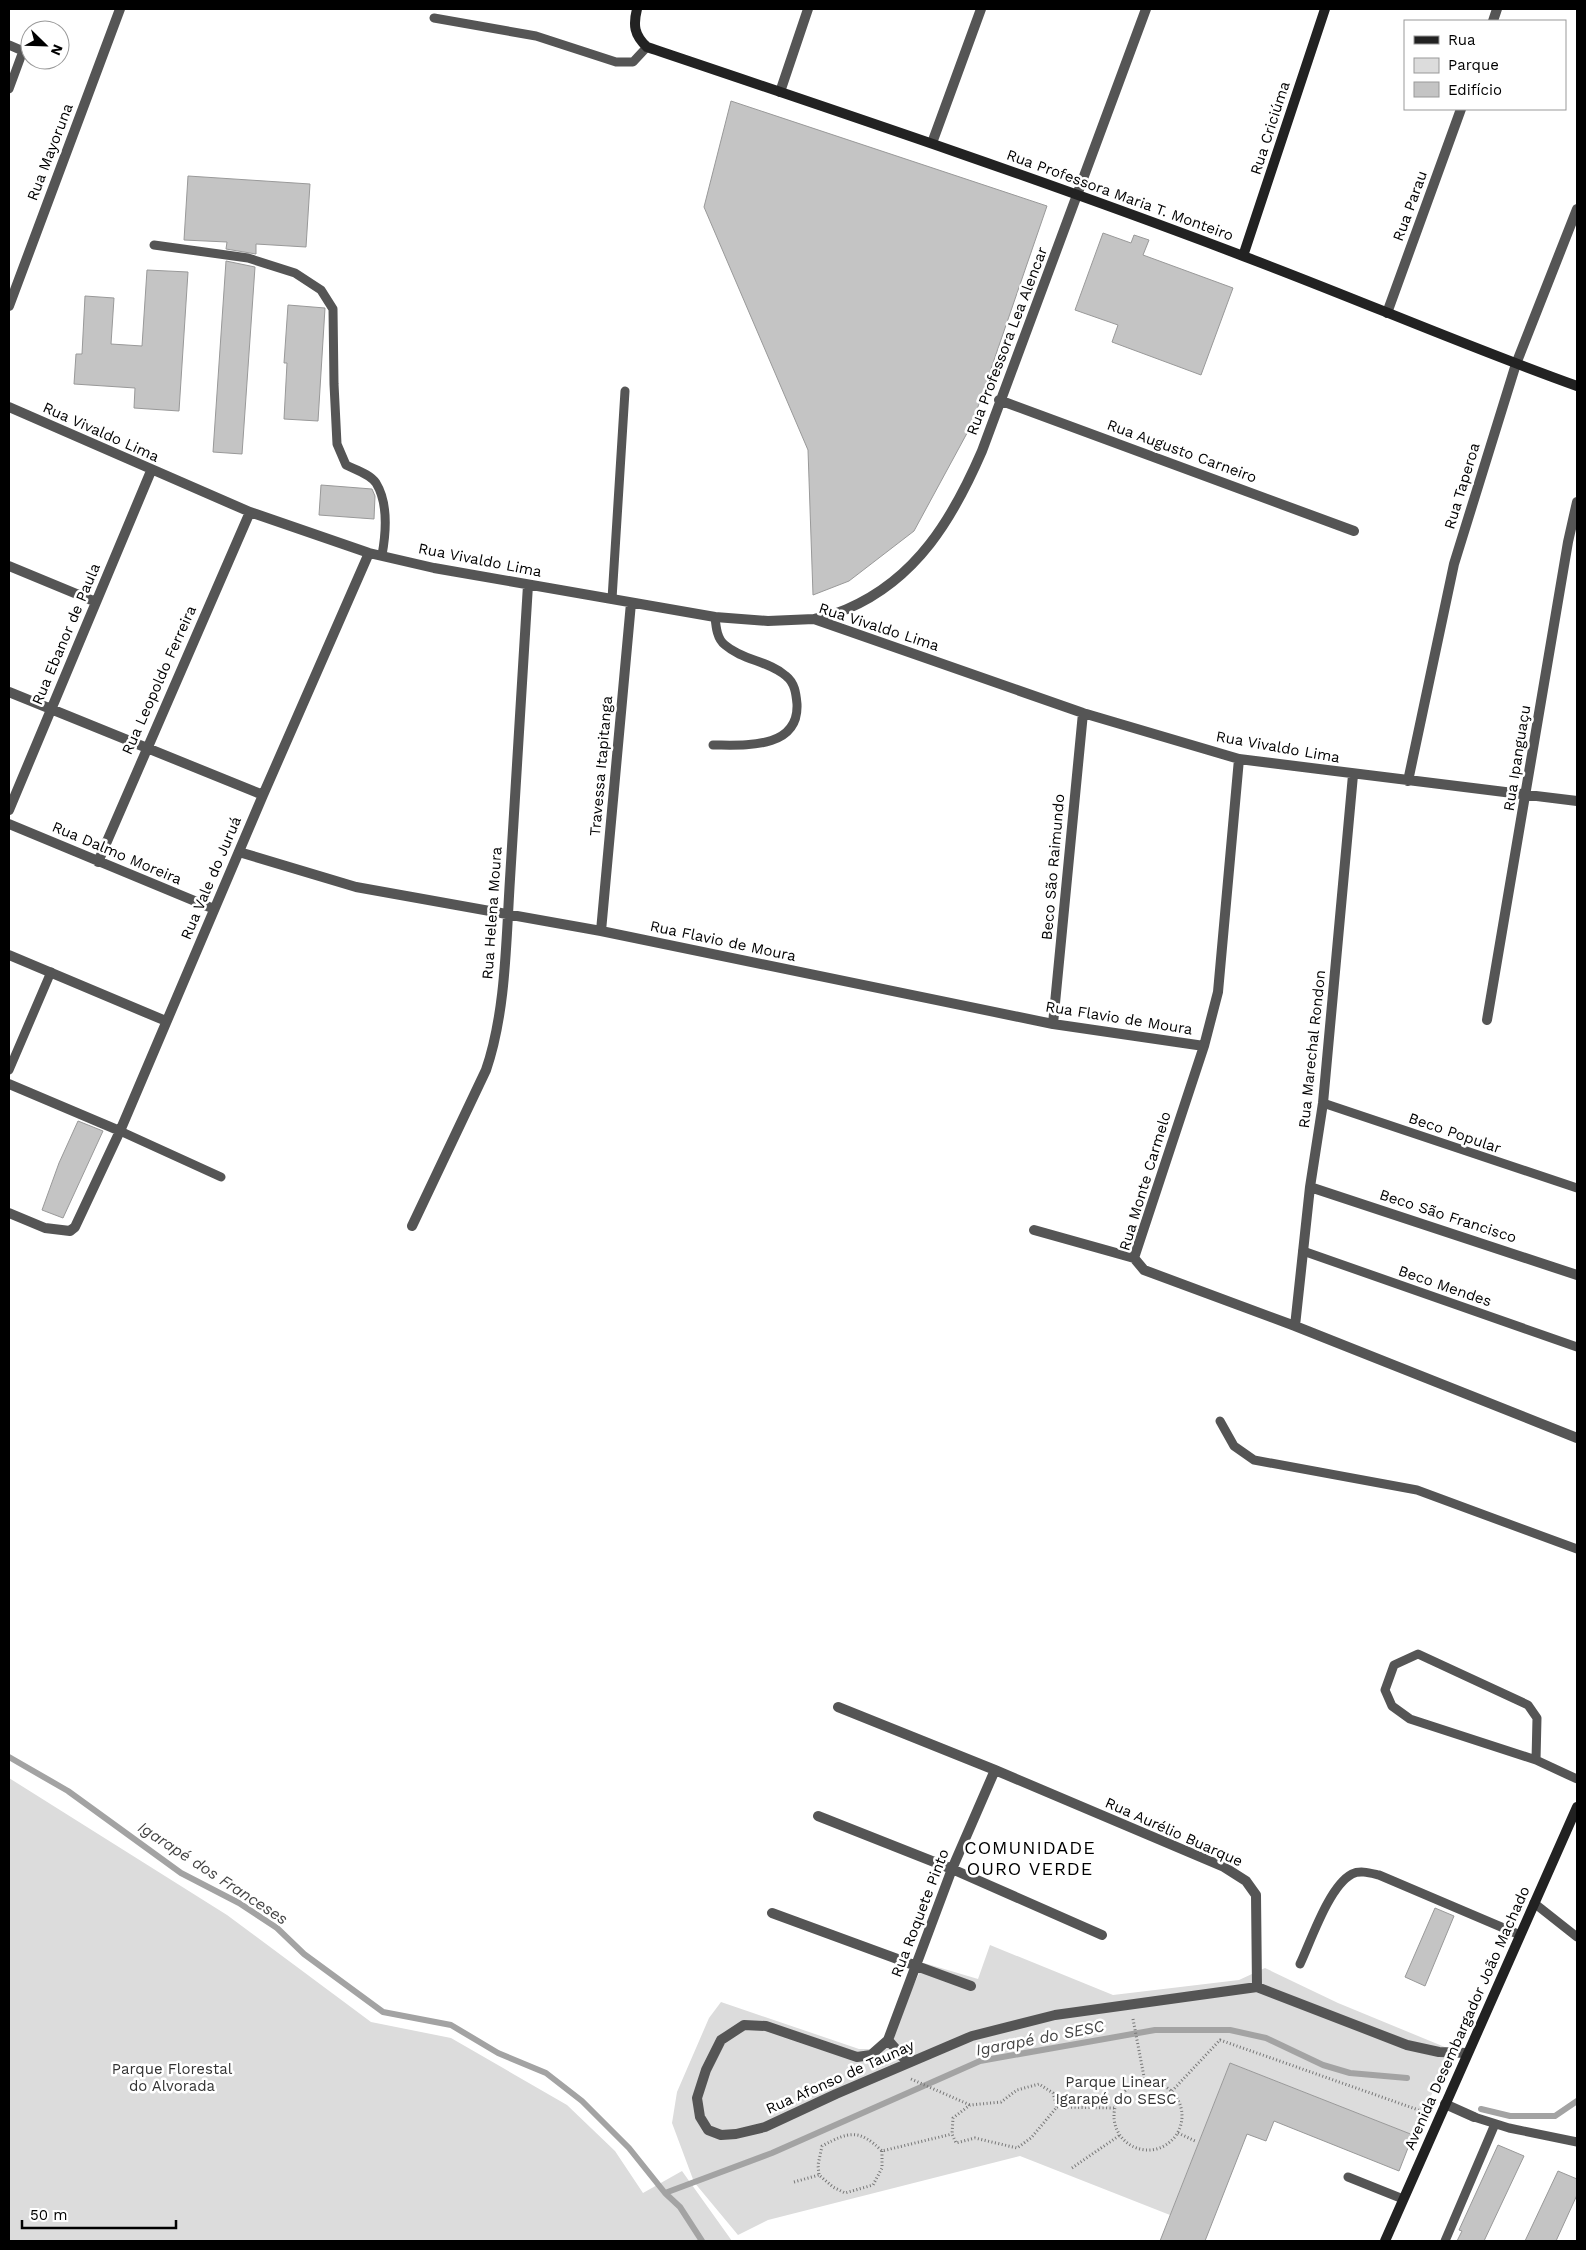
<svg xmlns="http://www.w3.org/2000/svg" width="1586" height="2250" font-family="'Work Sans',sans-serif">
<style>
.green{fill:#dcdcdc}
.lines{fill:none;stroke-linecap:round;stroke-linejoin:round}
.stream{stroke:#a3a3a3;stroke-width:6}
.building{fill:#c4c4c4;stroke:#999}
.path{stroke:#777;stroke-width:3;stroke-dasharray:1 2.5;stroke-linecap:butt}
.lane{stroke:#555;stroke-width:9}
.street{stroke:#555;stroke-width:10}
.secondary{stroke:#222;stroke-width:10}
.labels{text-anchor:middle;dominant-baseline:central;stroke-width:5;stroke-linejoin:round;paint-order:stroke}
.street-label{font-size:15px;fill:#000;stroke:#fff}
.park-label{font-size:15px;fill:#333;stroke:#fff}
.water-label{font-size:16px;font-style:italic;fill:#444;stroke:#fff}
.quarter-label{font-size:18px;letter-spacing:1px;fill:#000;stroke:#fff}
</style>
<rect width="100%" height="100%" fill="#fff"/>
<path class="green" d="M9 1778 227 1915 371 2022 451 2038 567 2105 615 2151 643 2193 682 2171 732 2241H9Z
M990 1945 1113 1995 1239 1980 1265 1968 1338 2003 1452 2050 1413 2135 1230 2063 1170 2215 1020 2156 768 2220 738 2235 694 2182 672 2123 677 2092 709 2018 721 2002 859 2049H877L888 2040 924 1963 978 1979Z"/>
<g class="lines">
<path class="stream" d="M9 1757 68 1791 181 1873 239 1903 277 1928 304 1954 383 2012 451 2025 498 2053 546 2073 582 2101 629 2148 665 2193 680 2207 702 2241
M1481 2109 1510 2116H1555L1577 2101
M665 2193 772 2153 980 2061 1155 2030H1230L1266 2038 1323 2065 1350 2073 1407 2078"/>
</g>
<path class="building" d="M731 101 1047 206 972 424 914 531 849 581 813 595 808 450 704 207Z
M188 176 310 184 306 247 256 244V254L226 249 227 242 184 240Z
M1103 233 1131 243 1134 235 1149 240 1143 255 1233 288 1201 375 1112 342 1118 325 1075 310Z
M226 261 255 267 242 454 213 452Z
M147 270 188 272 179 411 134 408 135 388 74 384 76 354H82L85 296 114 298 111 344 142 346Z
M288 305 325 308 318 421 284 419 287 363H284Z
M321 485 372 489 375 496 374 519 319 515Z
M78 1121 103 1131 63 1218 42 1210 59 1163Z
M1435 1908 1454 1916 1425 1986 1405 1977Z
M1230 2063 1413 2135 1399 2171 1274 2121 1266 2141 1247 2134 1205 2241H1160Z
M1498 2145 1524 2156 1484 2241H1457L1462 2231 1459 2230Z
M1558 2171 1577 2179V2195L1556 2241H1525Z"/>
<g class="lines">
<path class="path" d="M1133 2019 1145 2082
M911 2079 970 2105
M1114 2116a34 34 0 1 1 68 0a34 34 0 1 1-68 0Z
M1172 2091 1220 2040 1427 2113
M1057 2107 1053 2093 1039 2084 1017 2090 1001 2102 970 2105 953 2118 952 2134 956 2143 975 2138 1017 2148 1031 2138 1057 2107 1115 2108
M1178 2133 1195 2141
M882 2151V2168L873 2185 845 2193 833 2187 819 2175 818 2165 822 2146C850 2131 859 2129 882 2151L952 2134
M1072 2168 1120 2135
M794 2182 819 2175"/>
<path class="lane" d="M434 18 536 36 616 62H633L647 47
M9 45 23 51 9 89
M154 245 248 258 295 273 321 290 333 309 334 384 337 444 346 465C356 470 370 474 376 483 389 504 386 533 382 555
M612 599 625 391
M713 745C743 745 799 750 797 704 796 694 795 683 786 676 769 661 742 660 725 645 717 639 716 627 715 617
M9 1070 51 972
M1323 1103 1577 1188
M120 1131 221 1177
M1303 1251 1577 1347
M1220 1421 1234 1446 1254 1460 1417 1490 1577 1549
M1536 1760 1537 1718 1528 1705 1418 1654 1394 1665 1385 1690 1392 1706 1410 1719 1536 1760 1577 1779
M1534 1903 1577 1937
M1300 1964C1311 1941 1329 1886 1352 1874 1360 1870 1370 1873 1379 1875L1520 1935
M1474 2117 1509 2128 1577 2142
M1348 2177 1403 2199
M1445 2241 1495 2124"/>
<path class="street" d="M1493 21 1497 9
M780 92 808 9
M932 143 981 9
M9 306 120 9
M1387 313 1461 109
M999 400 1354 531
M9 407 250 512 369 553 434 568 715 617 768 621 814 619 1083 713 1239 759 1577 801
M9 566 96 602
M814 619C825 616 836 614 847 609 917 579 953 518 982 451L1146 9
M9 692 263 795
M1239 759 1218 992 1204 1046 1134 1258 1144 1270 1295 1326 1577 1438
M1408 781 1454 564 1516 364 1577 209
M9 810 151 471
M9 824 214 909
M239 852 356 887 601 931 1053 1024 1204 1046
M98 862 250 512
M601 931 631 603
M9 955 166 1021
M1487 1020 1568 542 1577 502
M1053 1024 1083 713
M9 1084 120 1131
M1310 1187 1577 1275
M9 1213 45 1228 70 1231 75 1227 120 1131 263 795 369 553
M412 1226 486 1070C506 1012 506 941 510 879 516 781 522 683 528 585
M1034 1230 1134 1258
M1295 1326 1310 1187 1323 1103 1353 775
M838 1707 995 1770 1224 1867 1246 1881 1256 1895 1257 1987
M995 1770 952 1869 888 2040 871 2055 857 2057 766 2026 744 2025 721 2040 706 2070 697 2098 700 2117 708 2130 721 2135 736 2134 765 2127 836 2094 972 2036 1055 2015 1257 1987 1407 2045 1439 2052 1467 2053
M818 1816 952 1869 1102 1935
M772 1913 971 1986
M888 2040 908 2063
M1445 2104 1474 2117"/>
<path class="secondary" d="M637 9C633 25 634 35 647 47 846 114 1046 181 1243 256 1355 298 1465 346 1577 386
M1243 256 1325 9
M1385 2241 1577 1807"/>
</g>
<g class="labels">
<g class="street-label">
<text transform="translate(1270 128) rotate(-72)">Rua Criciúma</text>
<text transform="translate(50 152) rotate(-69)">Rua Mayoruna</text>
<text transform="translate(1120 195) rotate(20)">Rua Professora Maria T. Monteiro</text>
<text transform="translate(1410 206) rotate(-70)">Rua Parau</text>
<text transform="translate(1007 341) rotate(-69)">Rua Professora Lea Alencar</text>
<text transform="translate(101 432) rotate(24)">Rua Vivaldo Lima</text>
<text transform="translate(1182 451) rotate(20)">Rua Augusto Carneiro</text>
<text transform="translate(1462 486) rotate(-73)">Rua Taperoa</text>
<text transform="translate(480 560) rotate(11)">Rua Vivaldo Lima</text>
<text transform="translate(879 627) rotate(18)">Rua Vivaldo Lima</text>
<text transform="translate(66 634) rotate(-67)">Rua Ebanor de Paula</text>
<text transform="translate(159 680) rotate(-66)">Rua Leopoldo Ferreira</text>
<text transform="translate(1278 747) rotate(10)">Rua Vivaldo Lima</text>
<text transform="translate(1517 758) rotate(-81)">Rua Ipanguaçu</text>
<text transform="translate(601 766) rotate(-85)">Travessa Itapitanga</text>
<text transform="translate(117 853) rotate(23)">Rua Dalmo Moreira</text>
<text transform="translate(1053 867) rotate(-85)">Beco São Raimundo</text>
<text transform="translate(211 878) rotate(-67)">Rua Vale do Juruá</text>
<text transform="translate(492 913) rotate(-86)">Rua Helena Moura</text>
<text transform="translate(723 941) rotate(12)">Rua Flavio de Moura</text>
<text transform="translate(1119 1018) rotate(9)">Rua Flavio de Moura</text>
<text transform="translate(1312 1049) rotate(-84)">Rua Marechal Rondon</text>
<text transform="translate(1455 1133) rotate(19)">Beco Popular</text>
<text transform="translate(1145 1181) rotate(-73)">Rua Monte Carmelo</text>
<text transform="translate(1448 1216) rotate(18)">Beco São Francisco</text>
<text transform="translate(1445 1286) rotate(19)">Beco Mendes</text>
<text transform="translate(1174 1832) rotate(24)">Rua Aurélio Buarque</text>
<text transform="translate(920 1913) rotate(-69)">Rua Roquete Pinto</text>
<text transform="translate(1467 2018) rotate(-66)">Avenida Desembargador João Machado</text>
<text transform="translate(840 2077) rotate(-24)">Rua Afonso de Taunay</text>
</g>
<g class="park-label">
<text x="172" y="2069">Parque Florestal<tspan x="172" dy="17">do Alvorada</tspan></text>
<text x="1116" y="2082">Parque Linear<tspan x="1116" dy="17">Igarapé do SESC</tspan></text>
</g>
<g class="water-label">
<text transform="translate(213 1873) rotate(33)">Igarapé dos Franceses</text>
<text transform="translate(1040 2038) rotate(-11)">Igarapé do SESC</text>
</g>
<g class="quarter-label">
<text x="1030" y="1847">COMUNIDADE<tspan x="1030" dy="21">OURO VERDE</tspan></text>
</g>
</g>
<rect width="1586" height="2250" fill="none" stroke="#000000" stroke-width="20"/>
<rect x="1404" y="20" width="162" height="90" fill="#ffffff" stroke="#999999"/>
<rect x="1414" y="36" width="25" height="8" fill="#222222" stroke="#999999"/>
<text x="1448" y="45" font-size="15" fill="#000000">Rua</text>
<rect x="1414" y="58" width="25" height="15" fill="#dcdcdc" stroke="#999999"/>
<text x="1448" y="70" font-size="15" fill="#000000">Parque</text>
<rect x="1414" y="82" width="25" height="15" fill="#c4c4c4" stroke="#999999"/>
<text x="1448" y="95" font-size="15" fill="#000000">Edifício</text>
<g transform="translate(45 45) rotate(113)"><circle r="24" fill="#ffffff" stroke="#999999"/>
<path d="M0-4L9 19L0 12L-9 19Z" fill="#000000"/>
<text y="-8" font-size="14" font-weight="bold" text-anchor="middle" fill="#000000">N</text>
</g>
<path d="M22 2220v8h154v-8" fill="none" stroke="#000000" stroke-width="2.5"/>
<text x="30" y="2220" font-size="15" fill="#000000" stroke="#ffffff" stroke-width="4" paint-order="stroke">50 m</text>
</svg>
